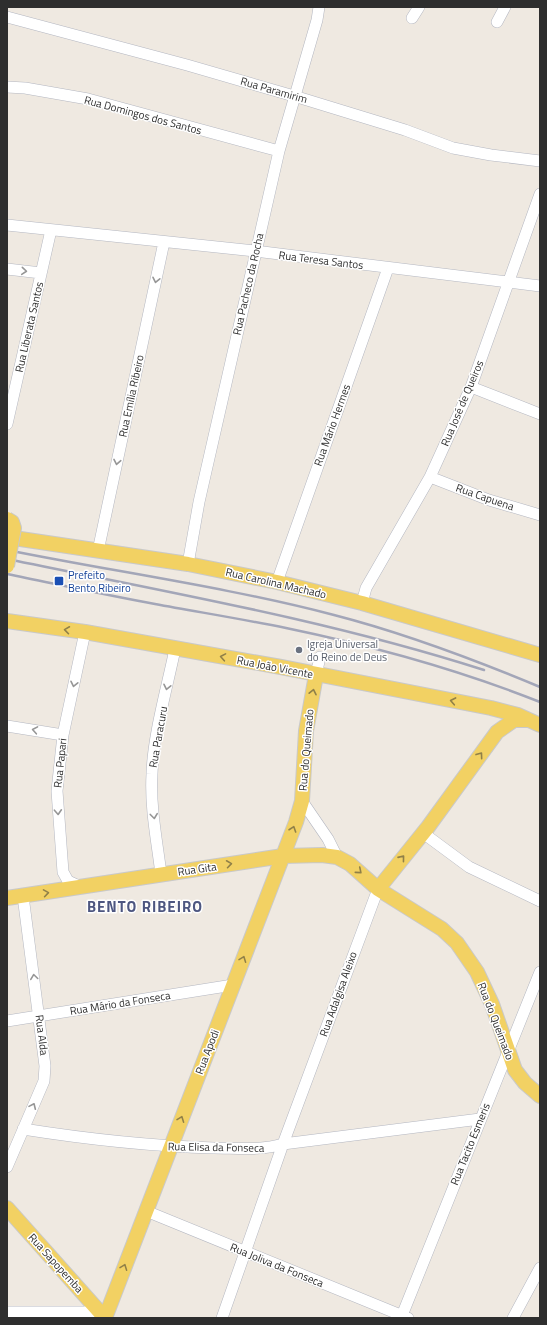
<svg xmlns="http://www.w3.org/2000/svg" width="547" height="1325" font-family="'Titillium Web',sans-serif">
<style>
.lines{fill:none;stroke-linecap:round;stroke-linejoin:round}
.minor-casing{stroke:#b4b7c1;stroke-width:12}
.major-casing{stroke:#c9c9c9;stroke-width:16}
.minor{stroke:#fff;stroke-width:11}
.major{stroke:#f2d163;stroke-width:14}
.rail{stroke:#a3a6b8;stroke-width:2.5}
.major-bridge-casing{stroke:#c9c9c9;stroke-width:16;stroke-linecap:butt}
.major-bridge{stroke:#f2d163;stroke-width:14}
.oneway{stroke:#969696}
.oneway2{stroke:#908048}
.transit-dot{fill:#1a4fb4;stroke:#fff;stroke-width:1.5}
.worship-dot{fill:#6b7280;stroke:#fff;stroke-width:1.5}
.labels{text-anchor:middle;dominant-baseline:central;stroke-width:3;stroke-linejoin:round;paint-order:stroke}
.street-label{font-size:11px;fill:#2e2e2e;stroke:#fff}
.transit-label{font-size:11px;fill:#164399;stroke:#fff;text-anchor:start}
.worship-label{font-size:11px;fill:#5b616d;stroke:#fff;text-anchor:start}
.district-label{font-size:15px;font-weight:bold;letter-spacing:1px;fill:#4d5680;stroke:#fff}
</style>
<rect width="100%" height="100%" fill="#efe9e1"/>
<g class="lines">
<g class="minor-casing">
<path id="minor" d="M7 17 187 65 294 96 405 130 453 148 491 155 540 161
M412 18 419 7
M497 22 505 7
M7 87 25 88 88 99 279 151
M7 225 255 251 540 286
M7 269 41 273
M471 387 540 414
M7 424 51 230
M430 477 489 500 540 515
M98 551 164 242
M188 564 199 502 279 151 317 20 319 7
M277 582 388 268
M362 603 366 588 430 477 471 387 540 194
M316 675 320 657
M7 726 63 735
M302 801 328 839 337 857
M423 833 469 867 540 901
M161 874C157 841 150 808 152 774 153 736 167 688 175 649
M81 887 68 881 63 872 57 791 63 735 85 632
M7 1021 233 985
M23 1129C86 1139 150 1146 214 1148 237 1148 260 1151 283 1144L480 1119
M7 1167 44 1081 45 1066 23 896
M146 1211 408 1318
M7 1312H99
M222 1318 283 1144 378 889
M401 1318 540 972
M513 1318 540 1268"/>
</g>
<g class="major-casing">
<path id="major" d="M7 537 188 564 277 582 362 603 540 655
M7 621 85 632 281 667 491 708 518 715 540 725
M378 889 428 827 497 732 514 720H527
M7 898 283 856 322 855 337 857 350 864 378 889 442 929 457 943 477 972 492 1004 515 1070 525 1083 540 1096
M7 1208 105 1318
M105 1318 296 822 302 801 306 731 316 675"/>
</g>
<use href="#minor" class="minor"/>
<use href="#major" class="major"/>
<path class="rail" d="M7 550C116 572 227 587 334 615 404 633 473 659 540 687
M7 559C167 592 328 620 484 670
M7 574C56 584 105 595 155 604 198 612 242 619 286 628 373 646 457 669 540 702"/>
<g class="major-bridge-casing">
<path id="major-bridge" d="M7 519 12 522 14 528 7 566"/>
</g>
<use href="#major-bridge" class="major-bridge"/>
</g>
<defs><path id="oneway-chevron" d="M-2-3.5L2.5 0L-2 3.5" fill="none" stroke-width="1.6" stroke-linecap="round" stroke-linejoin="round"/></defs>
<g class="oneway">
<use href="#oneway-chevron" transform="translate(24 271) rotate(5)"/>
<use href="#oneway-chevron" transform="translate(156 280) rotate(102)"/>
<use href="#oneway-chevron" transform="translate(117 462) rotate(101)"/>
<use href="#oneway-chevron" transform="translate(74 684) rotate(102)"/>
<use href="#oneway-chevron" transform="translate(167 687) rotate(102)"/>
<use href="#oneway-chevron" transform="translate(35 730) rotate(-170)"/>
<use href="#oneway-chevron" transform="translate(58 812) rotate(87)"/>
<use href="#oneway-chevron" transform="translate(154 816) rotate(83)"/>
<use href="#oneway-chevron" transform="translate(34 977) rotate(-98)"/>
<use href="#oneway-chevron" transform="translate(33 1106) rotate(-66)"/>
</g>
<g class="oneway2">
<use href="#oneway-chevron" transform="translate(67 630) rotate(-172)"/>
<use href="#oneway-chevron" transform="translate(223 657) rotate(-170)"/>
<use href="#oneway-chevron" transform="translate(313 692) rotate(-78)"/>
<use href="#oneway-chevron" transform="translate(453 701) rotate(-169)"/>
<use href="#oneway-chevron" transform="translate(480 755) rotate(-54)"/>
<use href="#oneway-chevron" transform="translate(293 829) rotate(-71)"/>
<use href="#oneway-chevron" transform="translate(402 858) rotate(-51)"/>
<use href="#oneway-chevron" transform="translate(229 864) rotate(-8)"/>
<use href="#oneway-chevron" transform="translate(359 871) rotate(40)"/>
<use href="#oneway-chevron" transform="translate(46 893) rotate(-9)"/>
<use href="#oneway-chevron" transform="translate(243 959) rotate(-69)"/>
<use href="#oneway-chevron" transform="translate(181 1119) rotate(-69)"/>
<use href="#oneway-chevron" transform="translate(124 1267) rotate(-69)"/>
</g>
<rect class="transit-dot" x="54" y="576" width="10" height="10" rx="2"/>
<circle class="worship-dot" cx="299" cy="650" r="4"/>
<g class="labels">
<g class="street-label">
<text transform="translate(274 90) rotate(16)">Rua Paramirim</text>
<text transform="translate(143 115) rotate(15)">Rua Domingos dos Santos</text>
<text transform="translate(321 260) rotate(7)">Rua Teresa Santos</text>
<text transform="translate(248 284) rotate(-77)">Rua Pacheco da Rocha</text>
<text transform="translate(29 327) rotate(-77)">Rua Liberata Santos</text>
<text transform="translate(131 396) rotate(-78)">Rua Emília Ribeiro</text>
<text transform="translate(462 403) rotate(-67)">Rua José de Queiros</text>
<text transform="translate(332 425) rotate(-70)">Rua Mário Hermes</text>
<text transform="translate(485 497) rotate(19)">Rua Capuena</text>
<text transform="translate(276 583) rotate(13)">Rua Carolina Machado</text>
<text transform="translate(275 667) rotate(11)">Rua João Vicente</text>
<text transform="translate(158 737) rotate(-80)">Rua Paracuru</text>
<text transform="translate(306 750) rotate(-85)">Rua do Queimado</text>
<text transform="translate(60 763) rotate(-84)">Rua Papari</text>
<text transform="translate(197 869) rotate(-8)">Rua Gita</text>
<text transform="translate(338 994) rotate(-70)">Rua Adalgisa Aleixo</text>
<text transform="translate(120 1003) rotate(-9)">Rua Mário da Fonseca</text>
<text transform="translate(496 1021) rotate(69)">Rua do Queimado</text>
<text transform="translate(42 1035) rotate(83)">Rua Alda</text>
<text transform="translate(207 1052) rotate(-69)">Rua Apodi</text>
<text transform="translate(470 1144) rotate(-68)">Rua Tacito Esmeris</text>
<text transform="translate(216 1147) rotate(1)">Rua Elisa da Fonseca</text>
<text transform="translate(56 1263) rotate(48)">Rua Sapopemba</text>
<text transform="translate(277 1265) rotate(22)">Rua Joliva da Fonseca</text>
</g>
<g class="transit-label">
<text x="68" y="575">Prefeito<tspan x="68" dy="13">Bento Ribeiro</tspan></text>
</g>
<g class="worship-label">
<text x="307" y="644">Igreja Universal<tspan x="307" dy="13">do Reino de Deus</tspan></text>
</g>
<g class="district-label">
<text x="145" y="906">BENTO RIBEIRO</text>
</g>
</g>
<rect width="547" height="1325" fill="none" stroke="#2e2e2e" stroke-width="16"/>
</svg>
